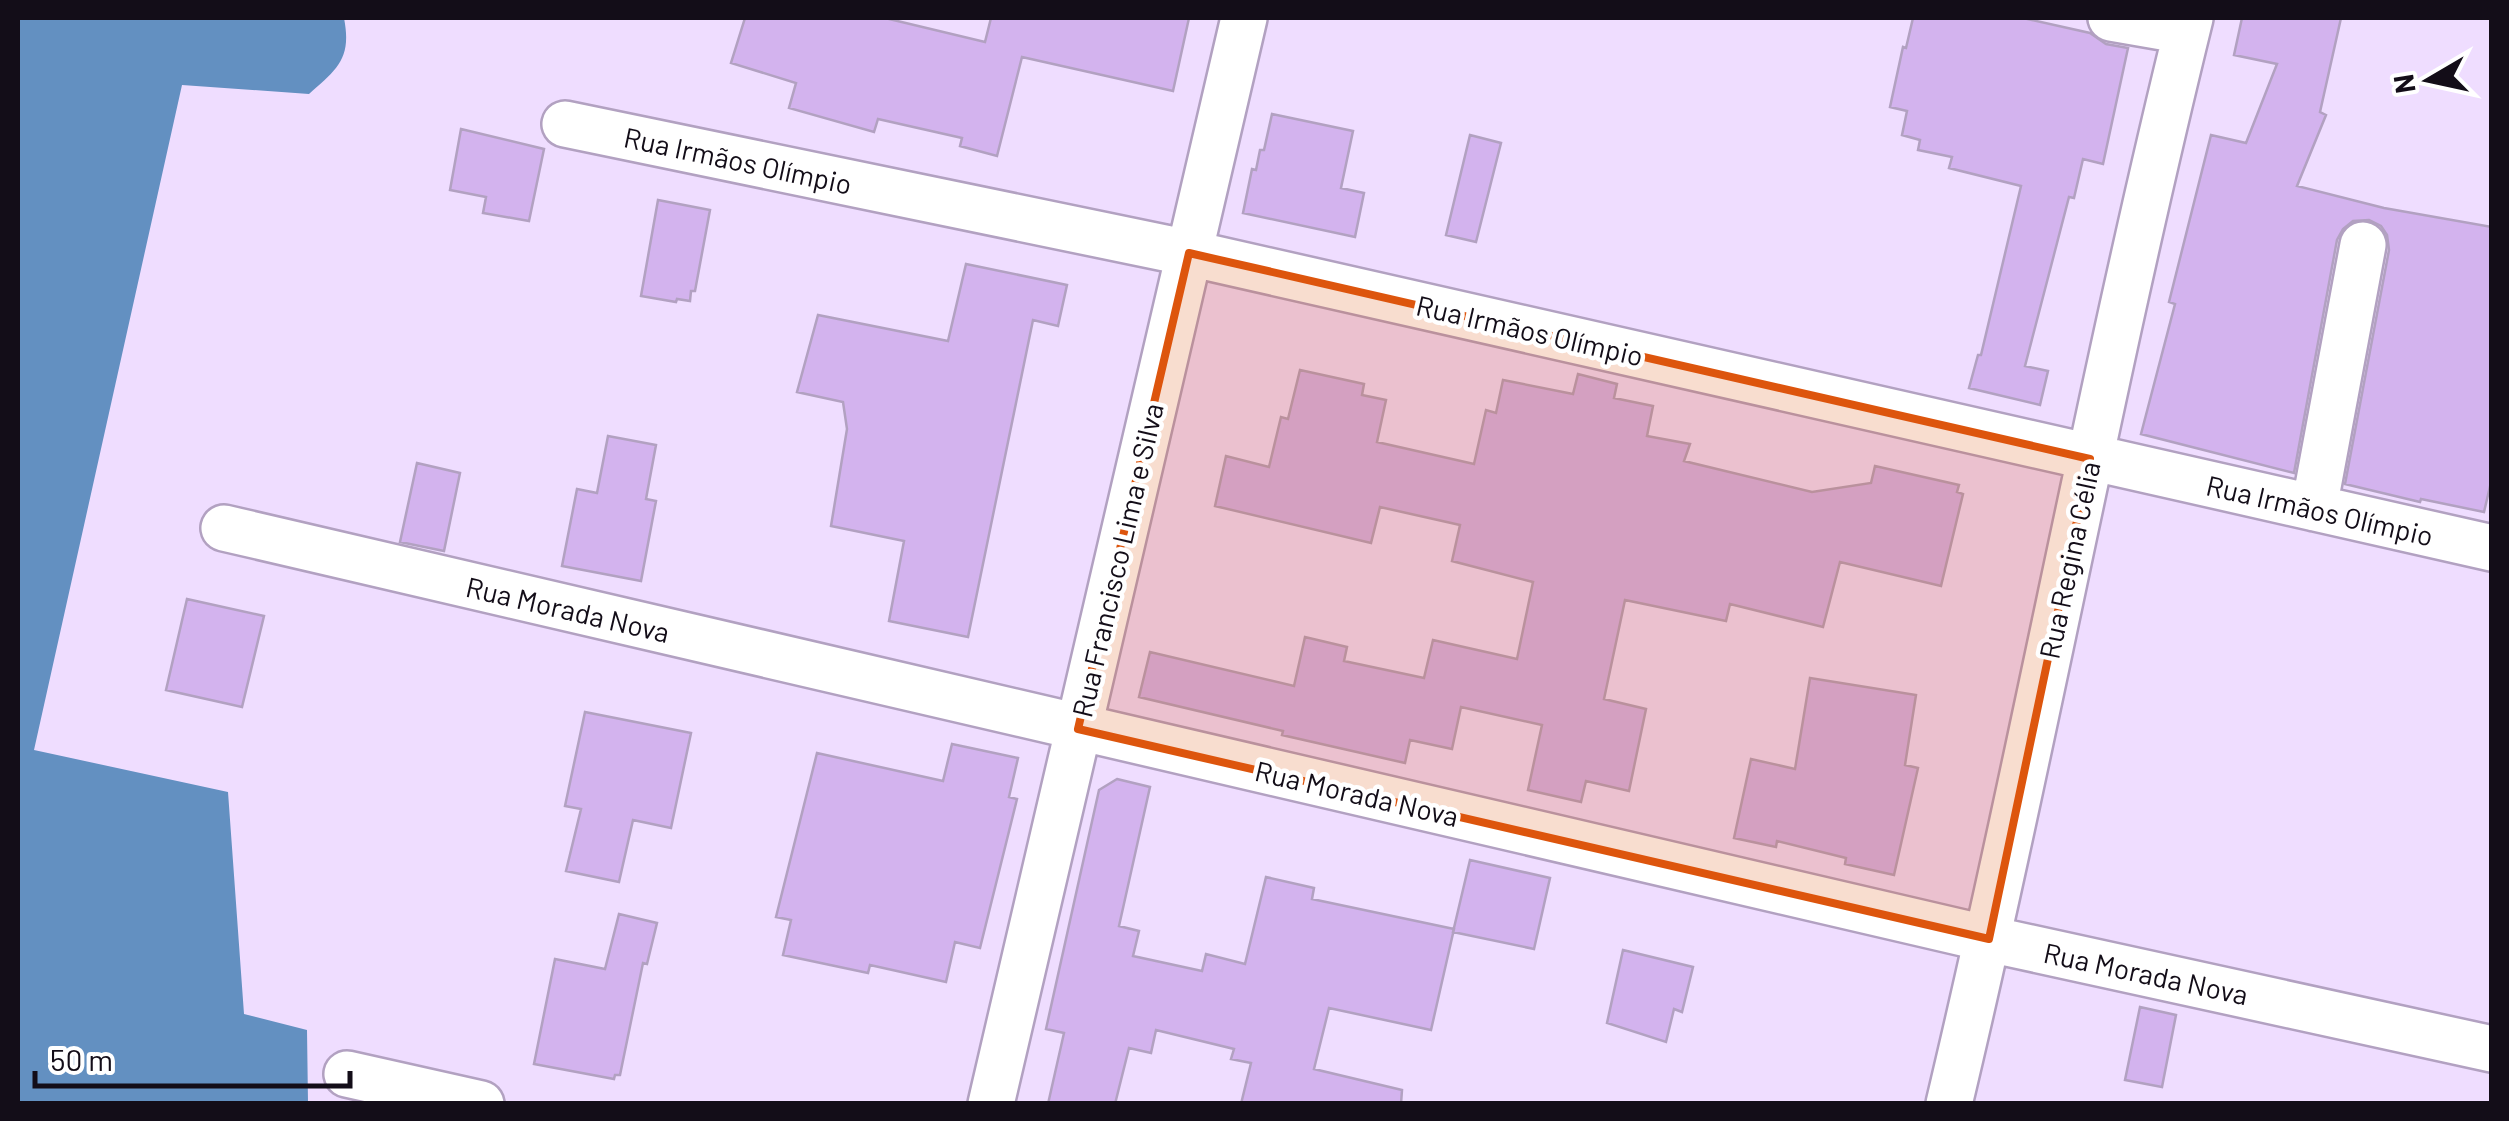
<svg xmlns="http://www.w3.org/2000/svg" width="2509" height="1121" font-family="Barlow,sans-serif">
<style>
.water{fill:#6390c1}
.building{fill:#d3b3ee;stroke:#b2a1c1;stroke-width:2.5}
.lines{fill:none;stroke-linecap:round;stroke-linejoin:round}
.street-casing{stroke:#b2a1c1;stroke-width:50}
.street{stroke:#fff;stroke-width:45}
.marked{fill:#dd550d;fill-opacity:0.2;stroke:#dd550d;stroke-width:8;stroke-linejoin:round}
.labels{text-anchor:middle;dominant-baseline:central;stroke-width:9;stroke-linejoin:round;paint-order:stroke}
.street-label{font-size:28px;fill:#130d18;stroke:#fff}
</style>
<rect width="100%" height="100%" fill="#efddff"/>
<path class="water" d="M18 18H344C352 59 337 69 309 94L182 85 34 750 228 792 244 1014 307 1030 308 1103H18Z"/>
<path class="building" d="M745 18H885L985 42 991 18H1189L1173 91 1022 57 997 156 960 146 962 138 878 119 874 132 789 108 796 83 731 63Z
M1913 18H2023L2090 33 2106 44 2128 48 2103 164 2083 159 2074 198 2069 197 2025 366 2048 371 2040 405 1969 388 1978 355H1981L2021 186 1949 168 1952 157 1918 150 1920 140 1902 135 1907 111 1890 107 1903 47 1906 48Z
M2242 18H2341L2320 112 2326 115 2297 186 2384 208 2492 227V478L2484 512 2421 499 2420 502 2345 484 2389 250 2387 235 2381 226 2369 220 2353 221 2343 229 2337 240 2294 473 2141 434 2175 304 2169 302 2211 135 2246 143 2277 64 2234 55Z
M1272 114 1353 131 1341 188 1364 193 1355 237 1243 213 1252 169 1256 170 1260 150H1264Z
M461 129 544 149 529 221 483 213 486 197 450 190Z
M1470 135 1501 143 1476 242 1446 235Z
M658 200 710 210 695 291H691L690 301 677 299 676 302 641 296Z
M966 264 1067 285 1058 326 1033 320 968 637 889 621 904 541 831 526 847 429 843 402 797 392 818 315 948 341Z
M1300 370 1364 384 1362 395 1386 400 1377 442 1474 464 1486 410 1496 413 1503 380 1573 394 1578 374 1617 384 1614 398 1653 406 1647 436 1690 444 1684 461 1812 492 1871 483 1875 466 1959 485 1957 492 1963 494 1941 586 1840 562 1823 627 1730 604 1726 621 1625 600 1604 699 1646 709 1629 791 1586 781 1581 802 1528 790 1542 725 1461 707 1452 749 1410 740 1405 763 1282 735 1283 731 1139 697 1150 652 1294 686 1305 637 1347 647 1344 661 1424 678 1433 640 1517 659 1533 582 1452 561 1460 525 1380 507 1371 543 1215 506 1226 456 1269 467 1281 417 1288 419Z
M608 436 656 445 646 499 656 501 641 581 562 566 577 489 597 493Z
M417 463 460 473 444 551 400 542Z
M187 599 264 616 242 707 166 690Z
M1810 678 1916 695 1905 765 1918 768 1894 875 1845 864 1846 858 1777 841 1776 847 1734 838 1751 759 1795 769Z
M585 712 691 733 671 828 633 820 619 882 566 871 581 809 565 806Z
M952 744 1018 758 1009 797 1017 799 980 948 955 942 946 982 870 965 868 973 783 955 791 920 776 917 817 753 943 781Z
M1117 779 1150 787 1119 926 1139 931 1133 956 1202 971 1206 954 1245 964 1266 877 1314 888 1312 899 1454 929 1431 1030 1329 1008 1314 1069 1402 1090 1401 1104H1241L1251 1063 1231 1059 1234 1049 1156 1030 1151 1053 1129 1048 1115 1104H1048L1064 1033 1046 1029 1099 790Z
M1470 860 1550 878 1534 949 1453 932Z
M619 914 657 923 647 964 643 963 620 1075H615L614 1079 534 1064 555 959 605 969Z
M1623 950 1693 967 1682 1012 1674 1009 1666 1042 1607 1023Z
M2140 1007 2176 1015 2162 1087 2125 1080Z"/>
<g class="lines">
<g class="street-casing">
<path id="street" d="M2111 18 2186 31
M565 124 1189 253 2492 548
M2314 508 2363 245
M224 528 1989 939 2492 1049
M347 1074 481 1104
M991 1104 1244 18
M1949 1104C2035 743 2101 378 2190 18"/>
</g>
<use href="#street" class="street"/>
</g>
<path class="marked" d="M1189 253 2090 459 1989 939 1078 729Z"/>
<g class="labels">
<g class="street-label">
<text transform="translate(738 160) rotate(12)">Rua Irmãos Olímpio</text>
<text transform="translate(1530 330) rotate(13)">Rua Irmãos Olímpio</text>
<text transform="translate(2320 510) rotate(13)">Rua Irmãos Olímpio</text>
<text transform="translate(1117 560) rotate(-77)">Rua Francisco Lima e Silva</text>
<text transform="translate(2069 560) rotate(-78)">Rua Regina Célia</text>
<text transform="translate(568 609) rotate(13)">Rua Morada Nova</text>
<text transform="translate(1357 793) rotate(13)">Rua Morada Nova</text>
<text transform="translate(2146 973) rotate(12)">Rua Morada Nova</text>
</g>
</g>
<rect width="2509" height="1121" fill="none" stroke="#130d18" stroke-width="40"/>
<g transform="translate(2429 80) rotate(261)" stroke="#ffffff" stroke-width="8" paint-order="stroke">
<path d="M0-8L18 38L0 25L-18 38Z" fill="#130d18"/>
<text y="-15" font-size="28" font-weight="bold" text-anchor="middle" fill="#130d18">N</text>
</g>
<path d="M35 1071v15h315v-15" fill="none" stroke="#130d18" stroke-width="5"/>
<text x="50" y="1071" font-size="30" fill="#130d18" stroke="#ffffff" stroke-width="8" paint-order="stroke">50 m</text>
</svg>
